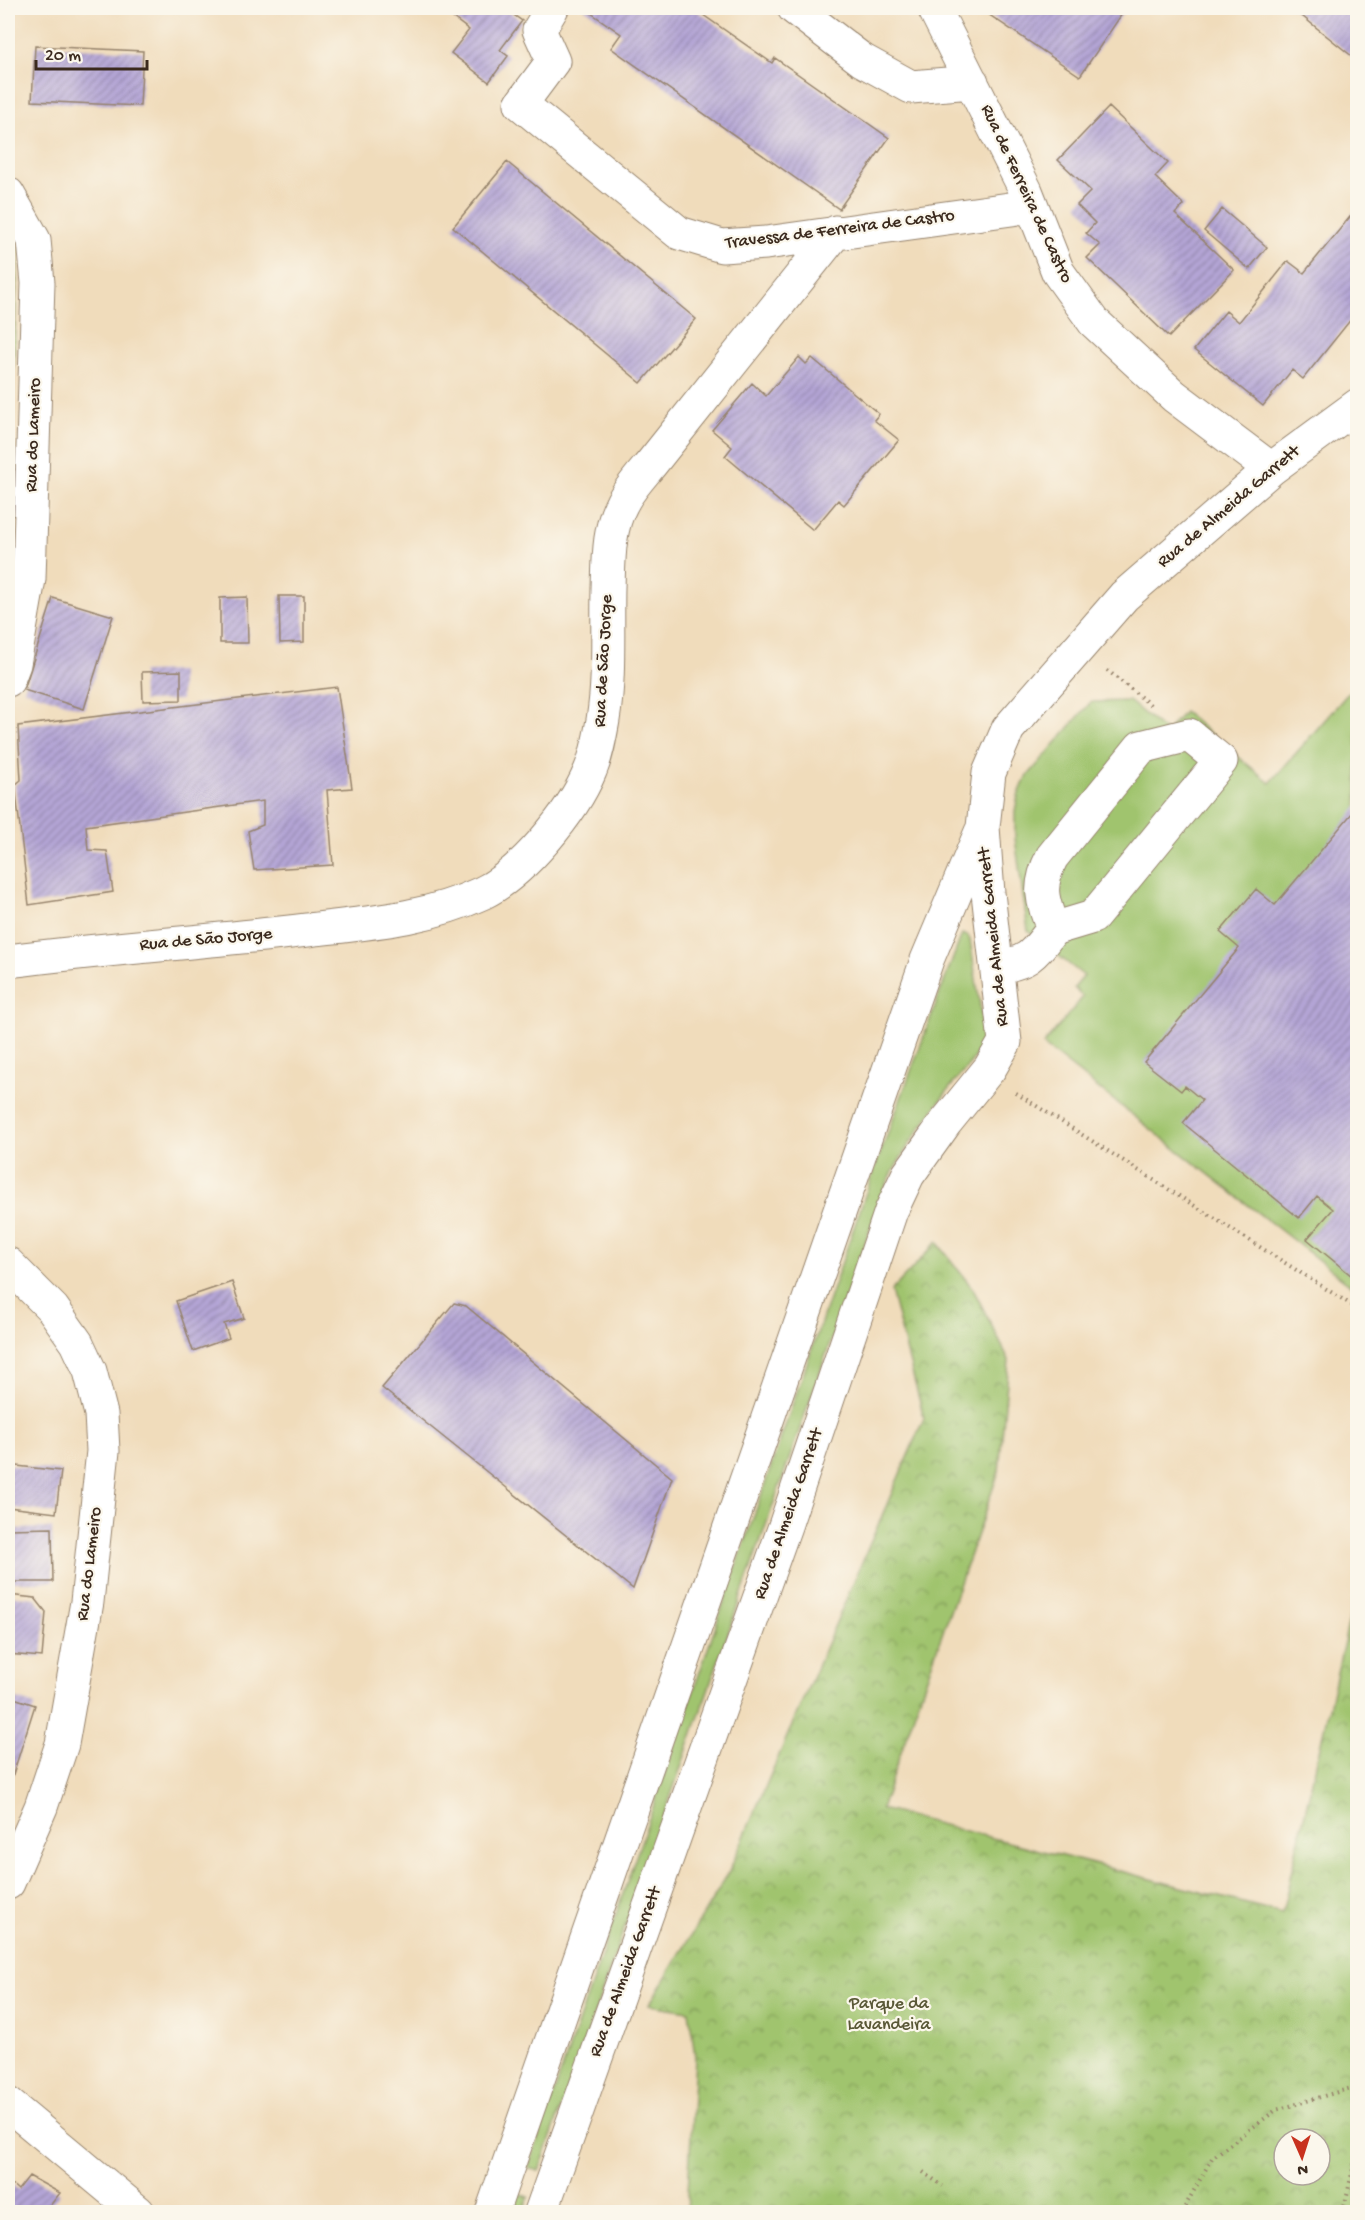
<svg xmlns="http://www.w3.org/2000/svg" width="1365" height="2220" font-family="'Gochi Hand',sans-serif">
<style>
.grass{fill:#a0c46e;stroke:#6e7746;stroke-width:1.5}
.park{fill:url(#park-crowns);stroke:#6e7746;stroke-width:1.5;fill-rule:evenodd}
.building{fill:url(#building-hatch)}
.lines{fill:none;stroke-linecap:round;stroke-linejoin:round}
.minor-casing{stroke:#96836c;stroke-width:35}
.path{stroke:#96836c;stroke-width:4;stroke-dasharray:1.5 4.5;stroke-linecap:butt}
.minor{stroke:#fff;stroke-width:33}
.labels{text-anchor:middle;dominant-baseline:central;stroke-width:4.5;stroke-linejoin:round;paint-order:stroke}
.street-label{font-size:18px;fill:#3b2a1e;stroke:#fbf7ec}
.park-label{font-size:18px;fill:#595836;stroke:#fbf7ec}
</style>
<defs>
<pattern id="park-crowns" width="20" height="18" patternUnits="userSpaceOnUse" patternTransform="scale(1.5)"><rect width="20" height="18" fill="#a0c46e"/><path d="M2 6a3 3 0 1 1 6 0M12 15a3 3 0 1 1 6 0" fill="none" stroke="#849f5a"/></pattern>
<pattern id="building-hatch" width="6" height="6" patternUnits="userSpaceOnUse" patternTransform="scale(1.5)"><rect width="6" height="6" fill="#b4a5d6"/><path d="M-1 1l2-2M0 6l6-6M5 7l2-2" fill="none" stroke="#9487ad"/></pattern>
</defs>
<rect width="100%" height="100%" fill="#fbf7ec"/>
<filter id="ink" filterUnits="userSpaceOnUse"><feTurbulence type="fractalNoise" baseFrequency=".0167" numOctaves="2"/><feDisplacementMap in="SourceGraphic" scale="12" xChannelSelector="R" yChannelSelector="G"/><feConvolveMatrix kernelMatrix="1 2 1 2 8 2 1 2 1" color-interpolation-filters="sRGB"/></filter>
<filter id="wash" filterUnits="userSpaceOnUse"><feTurbulence type="fractalNoise" baseFrequency=".008" numOctaves="4" result="noise"/><feDisplacementMap in="SourceGraphic" scale="24" xChannelSelector="R" yChannelSelector="G"/><feGaussianBlur stdDeviation="1.35" result="paint"/><feColorMatrix in="noise" values="0 0 0 0 0 0 0 0 0 0 0 0 0 0 0 0 0 1.4 0 .05"/><feComposite in="paint" operator="in"/></filter>
<g filter="url(#wash)">
<rect width="100%" height="100%" fill="#f0dcbb"/>
<path class="grass" d="M8 232 18 250 10 459H8Z
M1357 683V1290L1043 1045 1083 997 1074 988 1084 976 1028 931 1015 838V811L1018 796 1026 778 1091 702 1129 701 1166 732 1184 712 1270 783Z
M962 934 968 936 970 940 984 1032C980 1057 963 1071 948 1090 924 1123 899 1155 883 1192L539 2171 528 2168 869 1184Z
M518 2193 529 2197 523 2212H512Z"/>
<path class="park" d="M937 1242 973 1289 1009 1360 999 1471 881 1809 1282 1913 1357 1585V2212H687L695 2057 689 2011 649 2005 728 1874 924 1418 891 1291ZM1284 2139H1320V2175H1284Z"/>
<g id="blocks">
<path class="building" d="M452 8H504L522 21 500 50 508 56 489 82 451 53 469 30 448 14Z
M584 8H693L772 63 775 58 889 138 839 209 611 48 621 34Z
M979 8H1126L1080 76Z
M1292 8H1358V61Z
M35 46 143 51 140 106 32 101Z
M1109 107 1168 163 1155 177 1184 205 1175 214 1234 270 1169 337 1087 258 1100 245 1086 233 1095 223 1077 205 1091 191 1058 160Z
M507 162 696 319 641 383 453 227Z
M1358 207V323L1352 318 1303 379 1292 370 1263 406 1194 350 1226 311 1239 322 1288 261 1304 273Z
M1222 209 1267 247 1249 269 1204 231Z
M799 357 806 364 812 358 879 414 874 420 899 440 844 505 838 500 813 530 725 456 732 447 712 430 752 383 766 396Z
M19 469 20 515 8 516V470Z
M8 545H13L15 595H8Z
M279 596H304V642L280 643Z
M247 597 248 643H220V598Z
M53 598 113 616 84 709 24 690Z
M181 671V700L143 701 142 672Z
M337 687 352 788 327 790 333 865 254 870 248 831 263 825V801L86 826 88 850 107 851 113 892 29 905 15 785 21 780 18 726Z
M1358 806V1281L1307 1239 1333 1209 1317 1196 1299 1218 1183 1123 1202 1100 1185 1086 1181 1091 1144 1062 1239 948 1220 932 1256 889 1275 905Z
M232 1282 244 1318 224 1324 229 1338 193 1351 176 1301Z
M454 1303 466 1306 672 1478 633 1589 382 1388Z
M8 1465 61 1471 56 1513 8 1507Z
M52 1528 53 1582H8V1529Z
M8 1595 35 1598 46 1612 42 1657 8 1654Z
M8 1696 35 1705 8 1790Z
M29 2176 60 2193 45 2212H8V2181L18 2190Z"/>
</g>
</g>
<g filter="url(#ink)">
<use href="#blocks" fill-opacity="0" stroke="#96836c" stroke-width="1.5"/>
<g class="lines">
<g class="minor-casing">
<path id="minor" d="M552 8 539 30 553 61 521 104 679 233 722 246 766 243 1032 206
M794 8 862 60 911 87 972 82
M934 8 1026 191 1058 272 1094 322 1174 396 1271 469
M8 194 34 240 38 283 29 579 14 664 8 680
M1189 735 1221 761 1093 917 1053 929C1042 900 1037 886 1052 857L1141 747Z
M8 961C107 948 207 942 307 930 367 923 427 919 482 893 522 874 573 812 590 771 597 755 600 737 603 720 610 677 607 632 608 588 609 560 608 529 622 503 629 489 641 476 651 464L836 232
M997 967C1030 962 1033 955 1053 929
M8 1264 53 1309 77 1343 90 1371 101 1414 103 1451 87 1602 62 1744 41 1807 8 1883
M8 2104 138 2212
M492 2212 927 960 981 832
M541 2212 785 1526 891 1211 908 1175 946 1122 990 1068 1005 1042 988 893 983 827 989 773 1008 729 1124 596 1271 469 1358 405"/>
</g>
<path class="path" d="M1107 670 1153 707
M1016 1093 1358 1309
M923 2172 943 2186
M1182 2212 1212 2158 1276 2110 1358 2086
M1343 2212 1358 2147"/>
<use href="#minor" class="minor"/>
</g>
</g>
<g class="labels">
<g class="street-label">
<text transform="translate(1026 194) rotate(65)">Rua de Ferreira de Castro</text>
<text transform="translate(840 230) rotate(-7)">Travessa de Ferreira de Castro</text>
<text transform="translate(34 435) rotate(-88)">Rua do Lameiro</text>
<text transform="translate(1229 507) rotate(-40)">Rua de Almeida Garrett</text>
<text transform="translate(604 661) rotate(-87)">Rua de São Jorge</text>
<text transform="translate(994 937) rotate(-96)">Rua de Almeida Garrett</text>
<text transform="translate(206 940) rotate(-5)">Rua de São Jorge</text>
<text transform="translate(789 1514) rotate(-71)">Rua de Almeida Garrett</text>
<text transform="translate(90 1564) rotate(-83)">Rua do Lameiro</text>
<text transform="translate(626 1972) rotate(-70)">Rua de Almeida Garrett</text>
</g>
<g class="park-label">
<text x="889" y="2004">Parque da<tspan x="889" dy="21">Lavandeira</tspan></text>
</g>
</g>
<rect width="1365" height="2220" fill="none" stroke="#fbf7ec" stroke-width="30"/>
<g transform="translate(1302 2157) rotate(177)"><circle r="28" fill="#fbf7ec" stroke="#aea59a" stroke-width="1.5"/>
<path d="M0-4.5L10 22L0 15L-10 22Z" fill="#c8321e"/>
<text y="-9" font-size="16" font-weight="bold" text-anchor="middle" fill="#3b2a1e">N</text>
</g>
<path d="M36 60v9h111v-9" fill="none" stroke="#3b2a1e" stroke-width="3"/>
<text x="45" y="60" font-size="18" fill="#3b2a1e" stroke="#fbf7ec" stroke-width="4.5" paint-order="stroke">20 m</text>
</svg>
